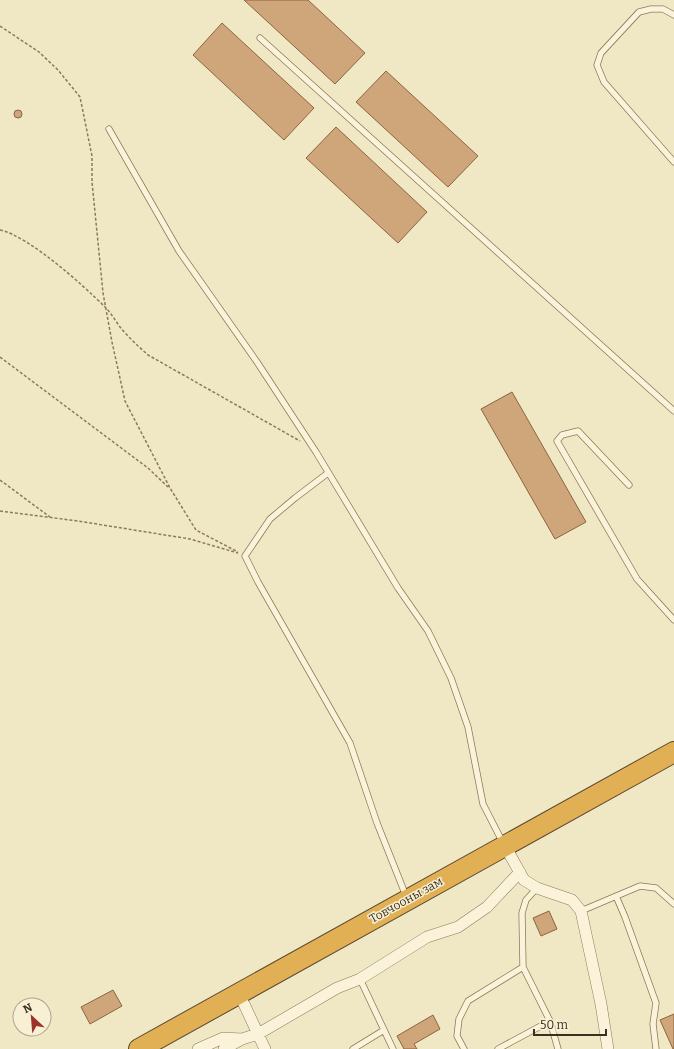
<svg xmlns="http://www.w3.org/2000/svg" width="674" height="1049" font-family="Bitter,serif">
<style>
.building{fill:#cfa57a;stroke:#8c653f}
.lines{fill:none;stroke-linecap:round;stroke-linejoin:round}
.lane-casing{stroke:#8c795a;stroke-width:7}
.street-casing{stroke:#8c795a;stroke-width:12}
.highway-casing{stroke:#59462f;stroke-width:22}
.path{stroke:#8c795a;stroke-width:1.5;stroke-dasharray:3 2;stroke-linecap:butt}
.lane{stroke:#faf3d9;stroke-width:5.5}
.street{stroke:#faf3d9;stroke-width:11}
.highway{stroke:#e1b054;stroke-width:20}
.labels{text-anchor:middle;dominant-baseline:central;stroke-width:3;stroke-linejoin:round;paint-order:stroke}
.street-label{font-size:12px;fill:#3b2f1f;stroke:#f7f0d5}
</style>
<rect width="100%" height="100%" fill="#f0e7c5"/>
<path class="building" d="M244 0H308L365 53 335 84Z
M222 23 314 108 284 140 193 55Z
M386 71 478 156 448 187 356 102Z
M14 114a4 4 0 1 1 8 0a4 4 0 1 1-8 0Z
M336 127 427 212 398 243 306 158Z
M512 392 586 522 555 539 481 409Z
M549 911 557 929 541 936 533 918Z
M113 990 122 1006 90 1024 81 1007Z
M674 1014V1049H673L660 1020Z
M433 1015 440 1029 414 1044 417 1049H404L397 1036Z"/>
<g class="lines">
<g class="lane-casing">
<path id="lane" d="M674 15 663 9H651L639 12 601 53 597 65 604 82 674 162
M260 38 674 411
M109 129 179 251 257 362 316 452 398 588 428 631 451 678 468 727 483 804 503 843
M328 473 295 498 270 519 245 556 258 582 350 743 377 823 406 896
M629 485 578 431 562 435 557 441 637 579 674 620
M537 888 526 900 522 913 523 967 550 1021 558 1049
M616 896 625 917 656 1003 653 1024 656 1049
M581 911 640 886 656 888 674 904
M360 979 393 1049
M353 1049 384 1030
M464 1049 457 1036 459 1019 468 1001 523 967
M498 1049 550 1021"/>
</g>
<g class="street-casing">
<path id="street" d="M505 846 524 880 537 888 572 900 581 911 601 1004 608 1049
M244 1004 265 1049
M198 1049 223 1038 242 1039
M224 1049 242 1039 258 1034 337 988 360 979 427 937 458 927 487 907 520 872"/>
</g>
<g class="highway-casing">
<path id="highway" d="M139 1049 674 752"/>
</g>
<path class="path" d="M0 26 39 52 58 70 80 97 92 156V182L103 293 112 342 125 401 170 488 196 530 238 552
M0 230C29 236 84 286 105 307 111 313 115 320 120 327 128 337 138 346 148 355L300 441
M0 357 148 468 168 487
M0 480 50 517
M0 511 78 521 190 539 238 553"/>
<use href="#lane" class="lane"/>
<use href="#street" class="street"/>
<use href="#highway" class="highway"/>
</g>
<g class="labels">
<g class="street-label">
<text transform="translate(406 900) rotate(-29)">Товчооны зам</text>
</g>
</g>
<g transform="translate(32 1017) rotate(334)"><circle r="19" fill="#f7f0d5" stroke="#aca38c"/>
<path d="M0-3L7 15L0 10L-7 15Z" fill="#9d3228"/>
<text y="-6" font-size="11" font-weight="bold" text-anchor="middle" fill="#3b2f1f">N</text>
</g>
<path d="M534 1029v6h72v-6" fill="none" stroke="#3b2f1f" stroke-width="2"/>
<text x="540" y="1029" font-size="12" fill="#3b2f1f" stroke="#f7f0d5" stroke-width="3" paint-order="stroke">50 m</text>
</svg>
